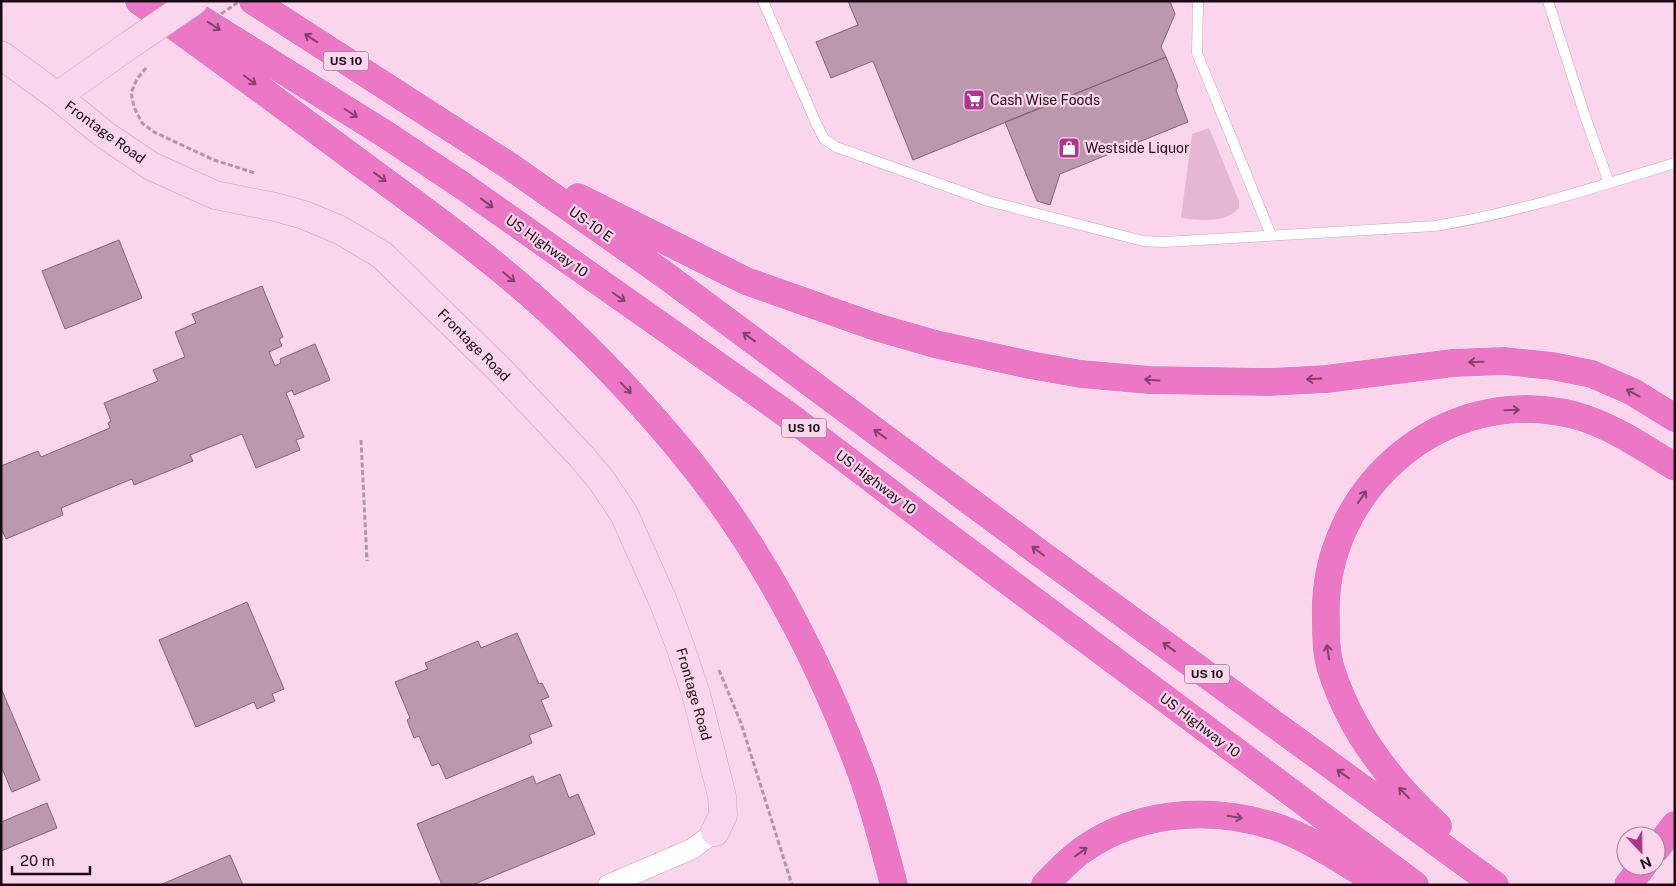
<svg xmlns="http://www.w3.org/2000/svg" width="1676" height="886" font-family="'Public Sans',sans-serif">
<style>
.green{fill:#e4b8d2}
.building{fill:#bb98ad;stroke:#846477}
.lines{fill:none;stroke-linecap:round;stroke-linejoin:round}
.lane-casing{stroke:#c9a6ba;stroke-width:11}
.street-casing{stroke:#c9a6ba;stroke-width:21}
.secondary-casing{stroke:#c9a6ba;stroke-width:29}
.highway-casing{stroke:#fff;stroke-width:29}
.path{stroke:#b295a7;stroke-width:3;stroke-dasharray:5 2.5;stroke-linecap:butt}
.lane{stroke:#fff;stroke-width:10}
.street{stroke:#fff;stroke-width:20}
.secondary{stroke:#f9d6ee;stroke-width:28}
.highway{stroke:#ec78c5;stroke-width:28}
.secondary-bridge-casing{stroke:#c9a6ba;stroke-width:29;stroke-linecap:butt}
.path-bridge{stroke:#b295a7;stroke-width:3;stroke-dasharray:5 2.5;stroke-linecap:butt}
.secondary-bridge{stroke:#f9d6ee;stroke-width:28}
.oneway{stroke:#82426c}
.labels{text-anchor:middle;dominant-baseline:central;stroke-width:4.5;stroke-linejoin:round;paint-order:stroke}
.shield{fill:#fad5eb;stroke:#5c4854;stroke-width:1}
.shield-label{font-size:12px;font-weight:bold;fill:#180c14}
.poi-label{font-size:14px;fill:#180c14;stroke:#fad5eb;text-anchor:start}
.street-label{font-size:14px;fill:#180c14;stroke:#fad5eb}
</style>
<rect width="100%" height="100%" fill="#fad5eb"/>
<path class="green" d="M1209 128 1239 201V208C1224 224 1201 220 1181 218L1192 134Z"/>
<path class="building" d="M848 1H1170L1175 14 1161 47 1166 57 913 160 873 61 831 78 816 42 858 25Z
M1166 57 1178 86 1176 90 1188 122 1060 174 1050 205 1037 201 1005 122Z
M119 240 142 298 65 329 42 271Z
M262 286 283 337 279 339 282 346 269 352 275 366 281 363 280 359 315 344 330 380 294 395 292 390 286 393 304 437 296 440 300 450 256 468 242 434 190 455 193 461 134 485 132 479 61 508 63 515 6 539 1 528V466L38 451 41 457 110 428 108 423 111 421 104 403 158 381 153 370 185 357 175 332 196 323 192 314Z
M247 602 284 689 272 694 275 701 257 709 254 702 196 727 159 640Z
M517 633 539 684 542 683 549 697 541 700 552 726 529 735 532 743 446 779 439 763 432 766 419 736 414 738 407 720 410 718 395 682 428 669 425 663 478 641 481 648Z
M1 688 40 780 12 792 1 766Z
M560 774 569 798 578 794 595 834 472 885H442L417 824 533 776 536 784Z
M47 803 57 828 1 851V822Z
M230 855 243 885H160Z"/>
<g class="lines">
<g class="lane-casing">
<path id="lane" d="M763 1 816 123 824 139 836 147 988 201 1143 241 1164 242 1435 226C1517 213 1596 187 1675 163
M1197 1 1198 4 1197 53 1271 235
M1548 1 1585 116 1609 183"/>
</g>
<g class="street-casing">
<path id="street" d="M608 885 692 849 715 832"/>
</g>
<g class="secondary-casing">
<path id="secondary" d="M1 55 57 96 105 135 151 166 215 195 275 207 304 215 340 230 382 255 501 371 581 456 602 481 624 514 663 601 680 646 696 694 722 796 723 815 715 832
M57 96 131 44"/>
</g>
<g class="highway-casing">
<path id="highway" d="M139 1C211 52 281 104 352 157 413 202 475 246 532 296 583 341 631 391 674 442 757 540 818 656 862 775 875 811 884 848 894 885
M172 1 385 134 463 186 785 413 942 532 1415 885
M253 1 508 165 665 275 1041 554 1495 885
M578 197 746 281 876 327 935 344 1030 365 1081 374 1149 380 1268 382 1326 379 1453 363 1504 361 1552 366 1592 374 1633 392 1675 418
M1438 826C1391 783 1350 730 1331 669 1326 653 1326 636 1326 620 1320 489 1445 382 1574 415 1611 425 1643 447 1675 467
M1656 849 1675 825
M1045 885C1056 873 1068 861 1081 851 1142 807 1225 805 1292 833 1324 847 1352 867 1381 885
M1628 885 1643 866"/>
</g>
<path class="path" d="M146 68 137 79 131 93 134 107 142 123 154 132 214 160 255 173
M361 440 367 561
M719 670 741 723 792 885"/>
<use href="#lane" class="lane"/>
<use href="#street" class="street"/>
<use href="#secondary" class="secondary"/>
<use href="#highway" class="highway"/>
<g class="secondary-bridge-casing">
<path id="secondary-bridge" d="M131 44 194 1"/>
</g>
<path class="path-bridge" d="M215 18 240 1"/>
<use href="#secondary-bridge" class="secondary-bridge"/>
</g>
<defs><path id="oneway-shaft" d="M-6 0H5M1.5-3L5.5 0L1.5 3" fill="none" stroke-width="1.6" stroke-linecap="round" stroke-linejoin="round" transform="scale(1.25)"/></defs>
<g class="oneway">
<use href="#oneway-shaft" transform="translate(214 26) rotate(33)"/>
<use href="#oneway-shaft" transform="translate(311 38) rotate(-147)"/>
<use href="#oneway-shaft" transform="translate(250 80) rotate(37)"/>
<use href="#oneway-shaft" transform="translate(351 113) rotate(32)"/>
<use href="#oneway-shaft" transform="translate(380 177) rotate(36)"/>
<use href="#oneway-shaft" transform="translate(487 203) rotate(36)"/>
<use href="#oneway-shaft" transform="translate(509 277) rotate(39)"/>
<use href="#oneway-shaft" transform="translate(619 297) rotate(35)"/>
<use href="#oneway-shaft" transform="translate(749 337) rotate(-144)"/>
<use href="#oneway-shaft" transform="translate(1476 362) rotate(178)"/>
<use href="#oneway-shaft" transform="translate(1314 379) rotate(177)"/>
<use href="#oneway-shaft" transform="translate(1152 380) rotate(-177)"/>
<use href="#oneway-shaft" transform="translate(626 388) rotate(46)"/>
<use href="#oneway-shaft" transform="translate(1633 393) rotate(-152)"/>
<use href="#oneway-shaft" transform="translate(1512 410) rotate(-2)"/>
<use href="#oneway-shaft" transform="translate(880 434) rotate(-144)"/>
<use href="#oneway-shaft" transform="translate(1362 497) rotate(-56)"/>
<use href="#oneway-shaft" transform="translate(1038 551) rotate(-143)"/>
<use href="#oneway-shaft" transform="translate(1169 647) rotate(-144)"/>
<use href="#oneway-shaft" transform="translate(1328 652) rotate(-99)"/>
<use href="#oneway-shaft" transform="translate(1343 774) rotate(-144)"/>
<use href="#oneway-shaft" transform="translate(1404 793) rotate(-134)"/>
<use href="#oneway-shaft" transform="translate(1235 817) rotate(10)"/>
<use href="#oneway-shaft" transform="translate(1081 852) rotate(-36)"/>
</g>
<defs>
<g id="supermarket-square" transform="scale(1.125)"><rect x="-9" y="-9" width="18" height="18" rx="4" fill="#ae358a" stroke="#fad5eb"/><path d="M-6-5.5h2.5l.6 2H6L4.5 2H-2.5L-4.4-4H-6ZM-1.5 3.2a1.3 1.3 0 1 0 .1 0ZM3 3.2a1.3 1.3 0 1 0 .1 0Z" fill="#fff"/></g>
<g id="shop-square" transform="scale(1.125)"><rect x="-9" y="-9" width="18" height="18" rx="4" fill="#ae358a" stroke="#fad5eb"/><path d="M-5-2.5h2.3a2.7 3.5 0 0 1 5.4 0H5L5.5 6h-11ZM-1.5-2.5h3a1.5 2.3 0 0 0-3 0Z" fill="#fff"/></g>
</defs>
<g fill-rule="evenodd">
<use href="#supermarket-square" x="974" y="100"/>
<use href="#shop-square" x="1069" y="148"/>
</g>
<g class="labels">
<g class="shield">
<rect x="323.5" y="51.5" width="45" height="19" rx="4"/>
<rect x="781.5" y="418.5" width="45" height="19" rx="4"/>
<rect x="1184.5" y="664.5" width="45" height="19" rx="4"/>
</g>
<g class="shield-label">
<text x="346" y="61">US 10</text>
<text x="804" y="428">US 10</text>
<text x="1207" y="674">US 10</text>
</g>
<g class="poi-label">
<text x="990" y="100">Cash Wise Foods</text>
<text x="1085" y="148">Westside Liquor</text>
</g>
<g class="street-label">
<text transform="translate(105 132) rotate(36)">Frontage Road</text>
<text transform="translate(591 224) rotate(35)">US-10 E</text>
<text transform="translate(547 246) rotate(35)">US Highway 10</text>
<text transform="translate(474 345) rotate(45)">Frontage Road</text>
<text transform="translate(876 482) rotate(37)">US Highway 10</text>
<text transform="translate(694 694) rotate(74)">Frontage Road</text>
<text transform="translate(1200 725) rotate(37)">US Highway 10</text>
</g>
</g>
<rect width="1676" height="886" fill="none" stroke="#180c14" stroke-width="5"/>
<g transform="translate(1641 851) rotate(158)"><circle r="24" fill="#fad5eb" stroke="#a08595"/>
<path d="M0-4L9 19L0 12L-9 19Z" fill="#ae358a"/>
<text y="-8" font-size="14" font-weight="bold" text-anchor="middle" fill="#180c14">N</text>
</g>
<path d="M12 866v8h78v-8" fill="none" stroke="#180c14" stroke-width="2.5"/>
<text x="20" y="866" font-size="15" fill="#180c14" stroke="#fad5eb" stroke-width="4" paint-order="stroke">20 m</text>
</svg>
